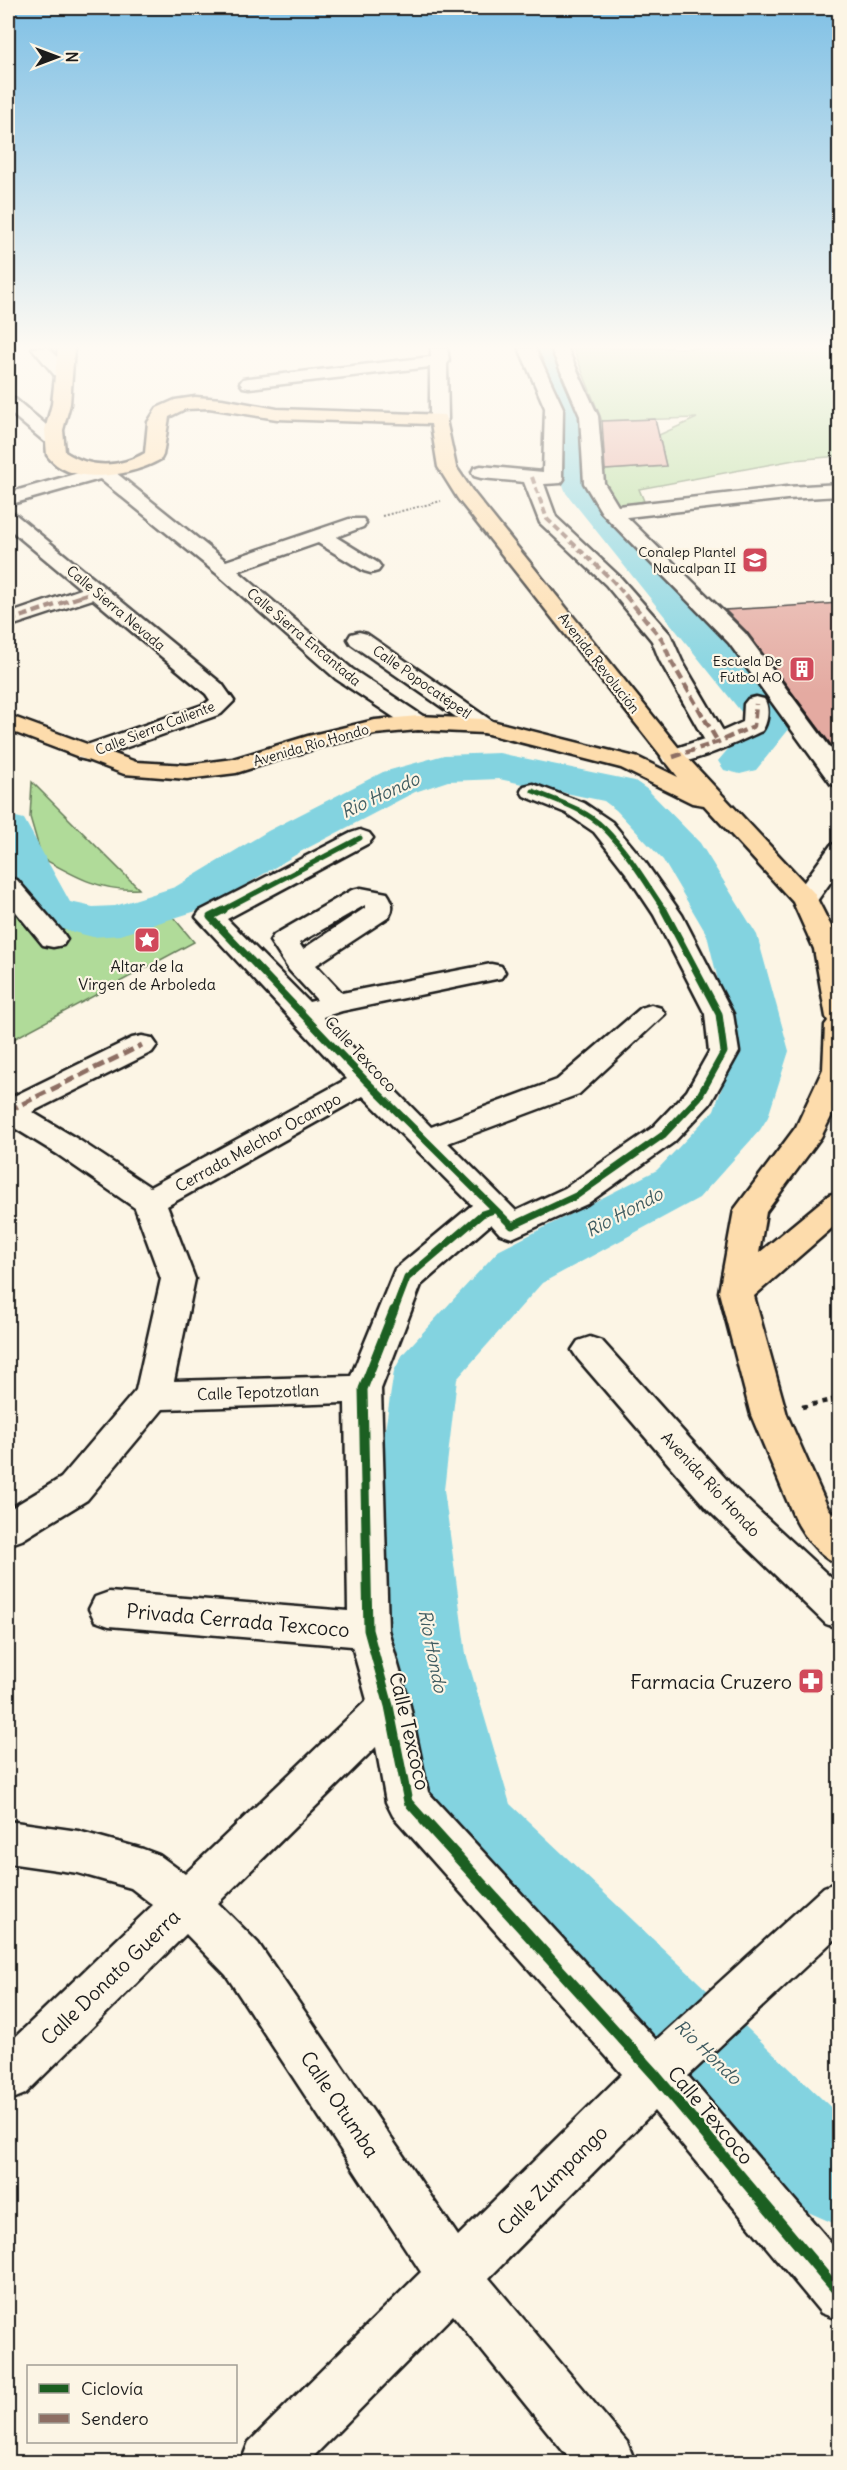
<svg xmlns="http://www.w3.org/2000/svg" width="847" height="2470" font-family="Delius,sans-serif">
<style>
.green{fill:#b0db99;stroke:#667c5a;stroke-width:1.5}
.lines{fill:none;stroke-linecap:round;stroke-linejoin:round}
.river{fill:#83d3e0;fill-rule:evenodd}
.building{fill:#e4aaa1;stroke:#1c1c1c;stroke-width:1.5}
.minor-casing{stroke:#1c1c1c;stroke-width:5}
.major-casing{stroke:#1c1c1c;stroke-width:5}
.path-far1{stroke:#1c1c1c;stroke-width:2;stroke-dasharray:2 2;stroke-linecap:butt}
.path{stroke:#1c1c1c;stroke-width:4.5;stroke-dasharray:5 5;stroke-linecap:butt}
.minor{fill:#fcf5e5;fill-rule:evenodd}
.major{fill:#fddcac;fill-rule:evenodd}
.quiet-far2{stroke:#8d6e63;stroke-width:4;stroke-dasharray:7 4;stroke-linecap:butt}
.quiet-far1{stroke:#8d6e63;stroke-width:4.5;stroke-dasharray:9 4.5;stroke-linecap:butt}
.quiet{stroke:#8d6e63;stroke-width:5;stroke-dasharray:11 5;stroke-linecap:butt}
.cycleway-far3-casing{stroke:#fcf5e5;stroke-width:8}
.cycleway-far2-casing{stroke:#fcf5e5;stroke-width:10}
.cycleway-far1-casing{stroke:#fcf5e5;stroke-width:13}
.cycleway-casing{stroke:#fcf5e5;stroke-width:15}
.cycleway-far3{stroke:#1b5e20;stroke-width:5}
.cycleway-far2{stroke:#1b5e20;stroke-width:7}
.cycleway-far1{stroke:#1b5e20;stroke-width:9}
.cycleway{stroke:#1b5e20;stroke-width:11}
.labels{text-anchor:middle;dominant-baseline:central;stroke-width:4.5;stroke-linejoin:round;paint-order:stroke}
.far-poi-label{font-size:14px;fill:#1c1c1c;stroke:#fcf5e5;text-anchor:end}
.far-street-label{font-size:14px;fill:#1c1c1c;stroke:#fcf5e5}
.poi-label{font-size:16px;fill:#1c1c1c;stroke:#fcf5e5}
.street-label{font-size:16px;fill:#1c1c1c;stroke:#fcf5e5}
.water-label{font-size:18px;font-style:italic;fill:#405c61;stroke:#fcf5e5}
.near-street-label{font-size:20px;fill:#1c1c1c;stroke:#fcf5e5}
.near-poi-label{font-size:20px;fill:#1c1c1c;stroke:#fcf5e5;text-anchor:end}
</style>
<rect width="100%" height="100%" fill="#fcf5e5"/>
<filter id="ink" filterUnits="userSpaceOnUse"><feTurbulence type="fractalNoise" baseFrequency=".0167" numOctaves="2"/><feDisplacementMap in="SourceGraphic" scale="12" xChannelSelector="R" yChannelSelector="G"/><feConvolveMatrix kernelMatrix="1 2 1 2 8 2 1 2 1" color-interpolation-filters="sRGB"/></filter>
<g filter="url(#ink)">
<path class="green" d="M573 348H839V456L794 460 639 489 644 501 617 507 605 482 603 470 666 466 659 435 697 418 602 421Z
M32 782 139 889C101 892 74 876 42 858L30 817Z
M21 908 34 925 76 930 128 928 169 912 194 942 8 1042V912Z"/>
<g class="lines">
<path class="river" d="M527 348H557L595 411 591 468 600 490 794 723 756 770 740 774 724 770 718 761 750 723 566 493 557 468 563 411Z
M499 753 635 781 648 790 700 843 757 935 789 1051 768 1117 760 1130 699 1198 542 1283 457 1379 444 1490 466 1654 510 1804 840 2116V2226L808 2212 449 1851 437 1825 392 1654 376 1490 394 1371 403 1354 498 1251 657 1170 714 1110 735 1051 707 935 663 860 616 810 604 801 499 779 448 781 415 792 302 851 209 907 120 935 93 937 34 922 8 874V815L24 819 70 902 93 907 115 906 175 887 268 831 383 772 444 755Z"/>
</g>
<path class="building" d="M655 419 666 466 605 470 602 421Z
M840 603V757L747 632 725 610Z"/>
<g class="lines">
<g class="minor-casing">
<path id="minor" d="M32 348H49L71 373 68 377H56Z
M431 348H447L449 361 447 364 448 419 445 423H433L430 419V367L249 388 243 387 240 383 243 379 249 378 431 357Z
M519 348H535L563 408 562 476 564 479 561 483 544 484 556 517 620 577 670 634 682 661 723 731 743 722 744 704 748 699 756 697 764 699C770 707 768 723 762 731 740 741 687 768 664 762L661 757 664 752 704 739 660 661 652 641 606 585 540 523 524 482 481 478 474 476 472 472 474 468 481 466 543 472 545 408Z
M551 348H567L598 416 604 483 618 506 787 487 840 484V496L787 499 627 517 745 633 840 761V786L831 784 729 643 602 513 584 483 580 416Z
M8 397 14 398 57 434 60 438 57 442H45L8 411Z
M103 466 110 468 226 561 349 519H363L366 523 363 527 336 537 378 563 381 567 378 571 371 573 364 571 318 543 238 571 352 669 426 718 430 723 426 728 418 730 410 728 336 679 216 573 100 479 8 505V493Z
M8 512 15 514 222 684 234 701 221 714 96 758 87 760 78 758 75 753 78 748 205 704 210 700 206 694 93 599 8 627V614L81 589 8 528Z
M359 632 367 634 492 721 496 726 492 731 484 733 476 731 351 644 348 639 351 634Z
M533 784 584 803 612 822 645 862 682 915 733 1014 739 1052 710 1104 674 1142 587 1204 512 1238 500 1234 491 1224 421 1285 381 1389 388 1630 410 1706 428 1792 656 2040 824 1887 840 1881V1934L688 2076 840 2253V2320L821 2313 654 2111 489 2278 627 2442 635 2462H572L453 2315 308 2462H241L249 2442 421 2272 226 1975 186 1934 25 2094 8 2101V2044L153 1905 131 1888 78 1873 8 1863V1821L78 1831 143 1849 159 1855 185 1874 367 1700 352 1646 109 1626 95 1621 89 1609 95 1597 109 1592 348 1611 345 1403 163 1409 87 1500 22 1540 8 1545V1510L61 1478 136 1390 161 1279 135 1208 57 1154 8 1124V1099L132 1038 142 1036 152 1038 157 1045 152 1052 32 1112 79 1140 150 1187 347 1079 196 917 200 911 351 833 360 830 369 833 373 838 369 843 227 919 309 1002 317 1000 289 970 270 941 274 935 352 890 361 888 387 893C393 901 394 909 389 917L316 965 342 993 491 964 501 966 505 972 501 978 342 1011 323 1017 431 1127 557 1080 641 1008 651 1005 661 1008 665 1014 579 1094 448 1143 516 1211 565 1188 652 1128 687 1091 709 1052 705 1014 654 915 626 873 594 832 566 813 524 796 521 791 524 786ZM365 905V908L303 949 299 943ZM363 1096 472 1205 395 1269 351 1376 174 1381 195 1279 167 1206ZM376 1747 386 1802 393 1816 622 2074 458 2236 258 1943 218 1903Z
M840 842V869L814 905 805 907 796 905 792 899 796 893 831 845Z
M8 878 17 880 63 933 67 939 63 945 53 947 43 945 8 902Z
M590 1337 602 1341 734 1488 840 1586V1629L826 1624 708 1510 578 1359 572 1350 578 1341Z"/>
</g>
<g class="major-casing">
<path id="major" d="M58 348H74L70 404 63 430 65 452C91 469 119 468 145 453L148 422 157 408 175 400 195 397 222 399 277 409 445 415 456 467 473 492 682 752 814 893 840 944V1099L821 1137 766 1212 759 1253 829 1195 840 1192V1221L754 1296 787 1415 828 1508 840 1521V1564C819 1557 804 1536 794 1517L751 1415 719 1292 734 1210 796 1127 823 1069 825 1025 828 1021 826 1017 814 949 793 902 704 805 692 803 621 768 484 733 418 730 375 734 323 746 236 773 187 779 124 774 8 730V715L136 762 187 765 233 759 308 736 375 720 418 716 484 719 639 758 678 777 458 499 438 467 431 424 277 419 209 408 185 409 169 417 163 455 161 459C132 476 70 488 47 455L45 430 52 404Z"/>
</g>
<path class="path-far1" d="M382 516 441 501"/>
<path class="path" d="M802 1407 840 1398"/>
<use href="#minor" class="minor"/>
<use href="#major" class="major"/>
<path class="quiet-far2" d="M532 477 547 519 613 581 626 596
M80 596 96 591"/>
<path class="quiet-far1" d="M625 595 662 639 671 661 718 742
M8 621 85 595
M673 757 718 742 754 726 756 704"/>
<path class="quiet" d="M8 1111 142 1045"/>
<g class="cycleway-far3-casing">
<path id="cycleway-far3" d="M533 791C557 801 585 809 604 828 628 852 646 883 665 911
M221 911 360 838"/>
</g>
<g class="cycleway-far2-casing">
<path id="cycleway-far2" d="M224 910 210 917 366 1081 512 1226 576 1196 663 1135 699 1097 724 1052 719 1014 664 910
M394 1312 407 1278 482 1214 494 1210"/>
</g>
<g class="cycleway-far1-casing">
<path id="cycleway-far1" d="M394 1310 363 1389 368 1630 389 1706 408 1802 426 1822"/>
</g>
<g class="cycleway-casing">
<path id="cycleway" d="M424 1820 656 2076 840 2294"/>
</g>
<use href="#cycleway-far3" class="cycleway-far3"/>
<use href="#cycleway-far2" class="cycleway-far2"/>
<use href="#cycleway-far1" class="cycleway-far1"/>
<use href="#cycleway" class="cycleway"/>
</g>
</g>
<linearGradient id="sky" x2="0" y2="1"><stop stop-color="#7fc0e5"/><stop offset="0.5" stop-color="#fefaf3"/><stop offset="1" stop-color="#fefaf3" stop-opacity="0"/></linearGradient>
<rect width="847" height="694" fill="url(#sky)"/>
<defs>
<g id="school-square" transform="scale(1.35)"><rect x="-9" y="-9" width="18" height="18" rx="4" fill="#d1495b" stroke="#fcf5e5"/><path d="M0-5L7-2L0 1L-7-2ZM-4 1L0 2.5L4 1V4Q0 6-4 4Z" fill="#fff"/></g>
<g id="building-square" transform="scale(1.35)"><rect x="-9" y="-9" width="18" height="18" rx="4" fill="#d1495b" stroke="#fcf5e5"/><path d="M-4-6H4V6H1V3H-1V6H-4ZM-2.5-4.3h1.7v1.8h-1.7ZM.8-4.3h1.7v1.8H.8ZM-2.5-1h1.7V.8h-1.7ZM.8-1h1.7V.8H.8Z" fill="#fff"/></g>
<g id="sight-square" transform="scale(1.35)"><rect x="-9" y="-9" width="18" height="18" rx="4" fill="#d1495b" stroke="#fcf5e5"/><path d="M0-6L1.8-2.2L6-1.7L2.9 1.2L3.7 5.4L0 3.3L-3.7 5.4L-2.9 1.2L-6-1.7L-1.8-2.2Z" fill="#fff"/></g>
<g id="pharmacy-square" transform="scale(1.35)"><rect x="-9" y="-9" width="18" height="18" rx="4" fill="#d1495b" stroke="#fcf5e5"/><path d="M-2-6h4v4h4v4h-4v4h-4v-4h-4v-4h4Z" fill="#fff"/></g>
</defs>
<g fill-rule="evenodd">
<use href="#school-square" x="755" y="560"/>
<use href="#building-square" x="802" y="669"/>
<use href="#sight-square" x="147" y="940"/>
<use href="#pharmacy-square" x="811" y="1681"/>
</g>
<g class="labels">
<g class="far-poi-label">
<text x="736" y="552">Conalep Plantel<tspan x="736" dy="16">Naucalpan II</tspan></text>
<text x="782" y="661">Escuela De<tspan x="782" dy="16">Fútbol AO</tspan></text>
</g>
<g class="far-street-label">
<text transform="translate(116 608) rotate(40)">Calle Sierra Nevada</text>
<text transform="translate(304 637) rotate(40)">Calle Sierra Encantada</text>
<text transform="translate(599 663) rotate(52)">Avenida Revolución</text>
<text transform="translate(422 682) rotate(35)">Calle Popocatépetl</text>
<text transform="translate(155 728) rotate(-21)">Calle Sierra Caliente</text>
<text transform="translate(311 745) rotate(-16)">Avenida Río Hondo</text>
</g>
<g class="poi-label">
<text x="147" y="966">Altar de la<tspan x="147" dy="18">Virgen de Arboleda</tspan></text>
</g>
<g class="street-label">
<text transform="translate(361 1054) rotate(47)">Calle Texcoco</text>
<text transform="translate(258 1142) rotate(-29)">Cerrada Melchor Ocampo</text>
<text transform="translate(258 1392) rotate(-2)">Calle Tepotzotlan</text>
<text transform="translate(711 1484) rotate(47)">Avenida Río Hondo</text>
</g>
<g class="water-label">
<text transform="translate(380 795) rotate(-25)">Rio Hondo</text>
<text transform="translate(624 1212) rotate(-28)">Rio Hondo</text>
<text transform="translate(433 1651) rotate(79)">Rio Hondo</text>
<text transform="translate(708 2052) rotate(44)">Rio Hondo</text>
</g>
<g class="near-street-label">
<text transform="translate(238 1620) rotate(5)">Privada Cerrada Texcoco</text>
<text transform="translate(410 1731) rotate(77)">Calle Texcoco</text>
<text transform="translate(110 1977) rotate(-44)">Calle Donato Guerra</text>
<text transform="translate(340 2104) rotate(56)">Calle Otumba</text>
<text transform="translate(711 2115) rotate(50)">Calle Texcoco</text>
<text transform="translate(552 2180) rotate(-45)">Calle Zumpango</text>
</g>
<g class="near-poi-label">
<text x="792" y="1681">Farmacia Cruzero</text>
</g>
</g>
<rect width="847" height="2470" fill="none" stroke="#fcf5e5" stroke-width="30"/>
<rect x="15" y="15" width="817" height="2440" fill="none" stroke="#1c1c1c" stroke-width="2" filter="url(#ink)"/>
<rect x="27" y="2365" width="210" height="78" fill="#fcf5e5" stroke="#a29e95" stroke-width="1.5"/>
<rect x="39" y="2384" width="30" height="9" fill="#1b5e20" stroke="#a29e95" stroke-width="1.5"/>
<text x="81" y="2395" font-size="18" fill="#1c1c1c">Ciclovía</text>
<rect x="39" y="2414" width="30" height="9" fill="#8d6e63" stroke="#a29e95" stroke-width="1.5"/>
<text x="81" y="2425" font-size="18" fill="#1c1c1c">Sendero</text>
<g transform="translate(57 57) rotate(90)" stroke="#fcf5e5" stroke-width="4.5" paint-order="stroke">
<path d="M0-4.5L10 22L0 15L-10 22Z" fill="#1c1c1c"/>
<text y="-9" font-size="16" font-weight="bold" text-anchor="middle" fill="#1c1c1c">N</text>
</g>
</svg>
